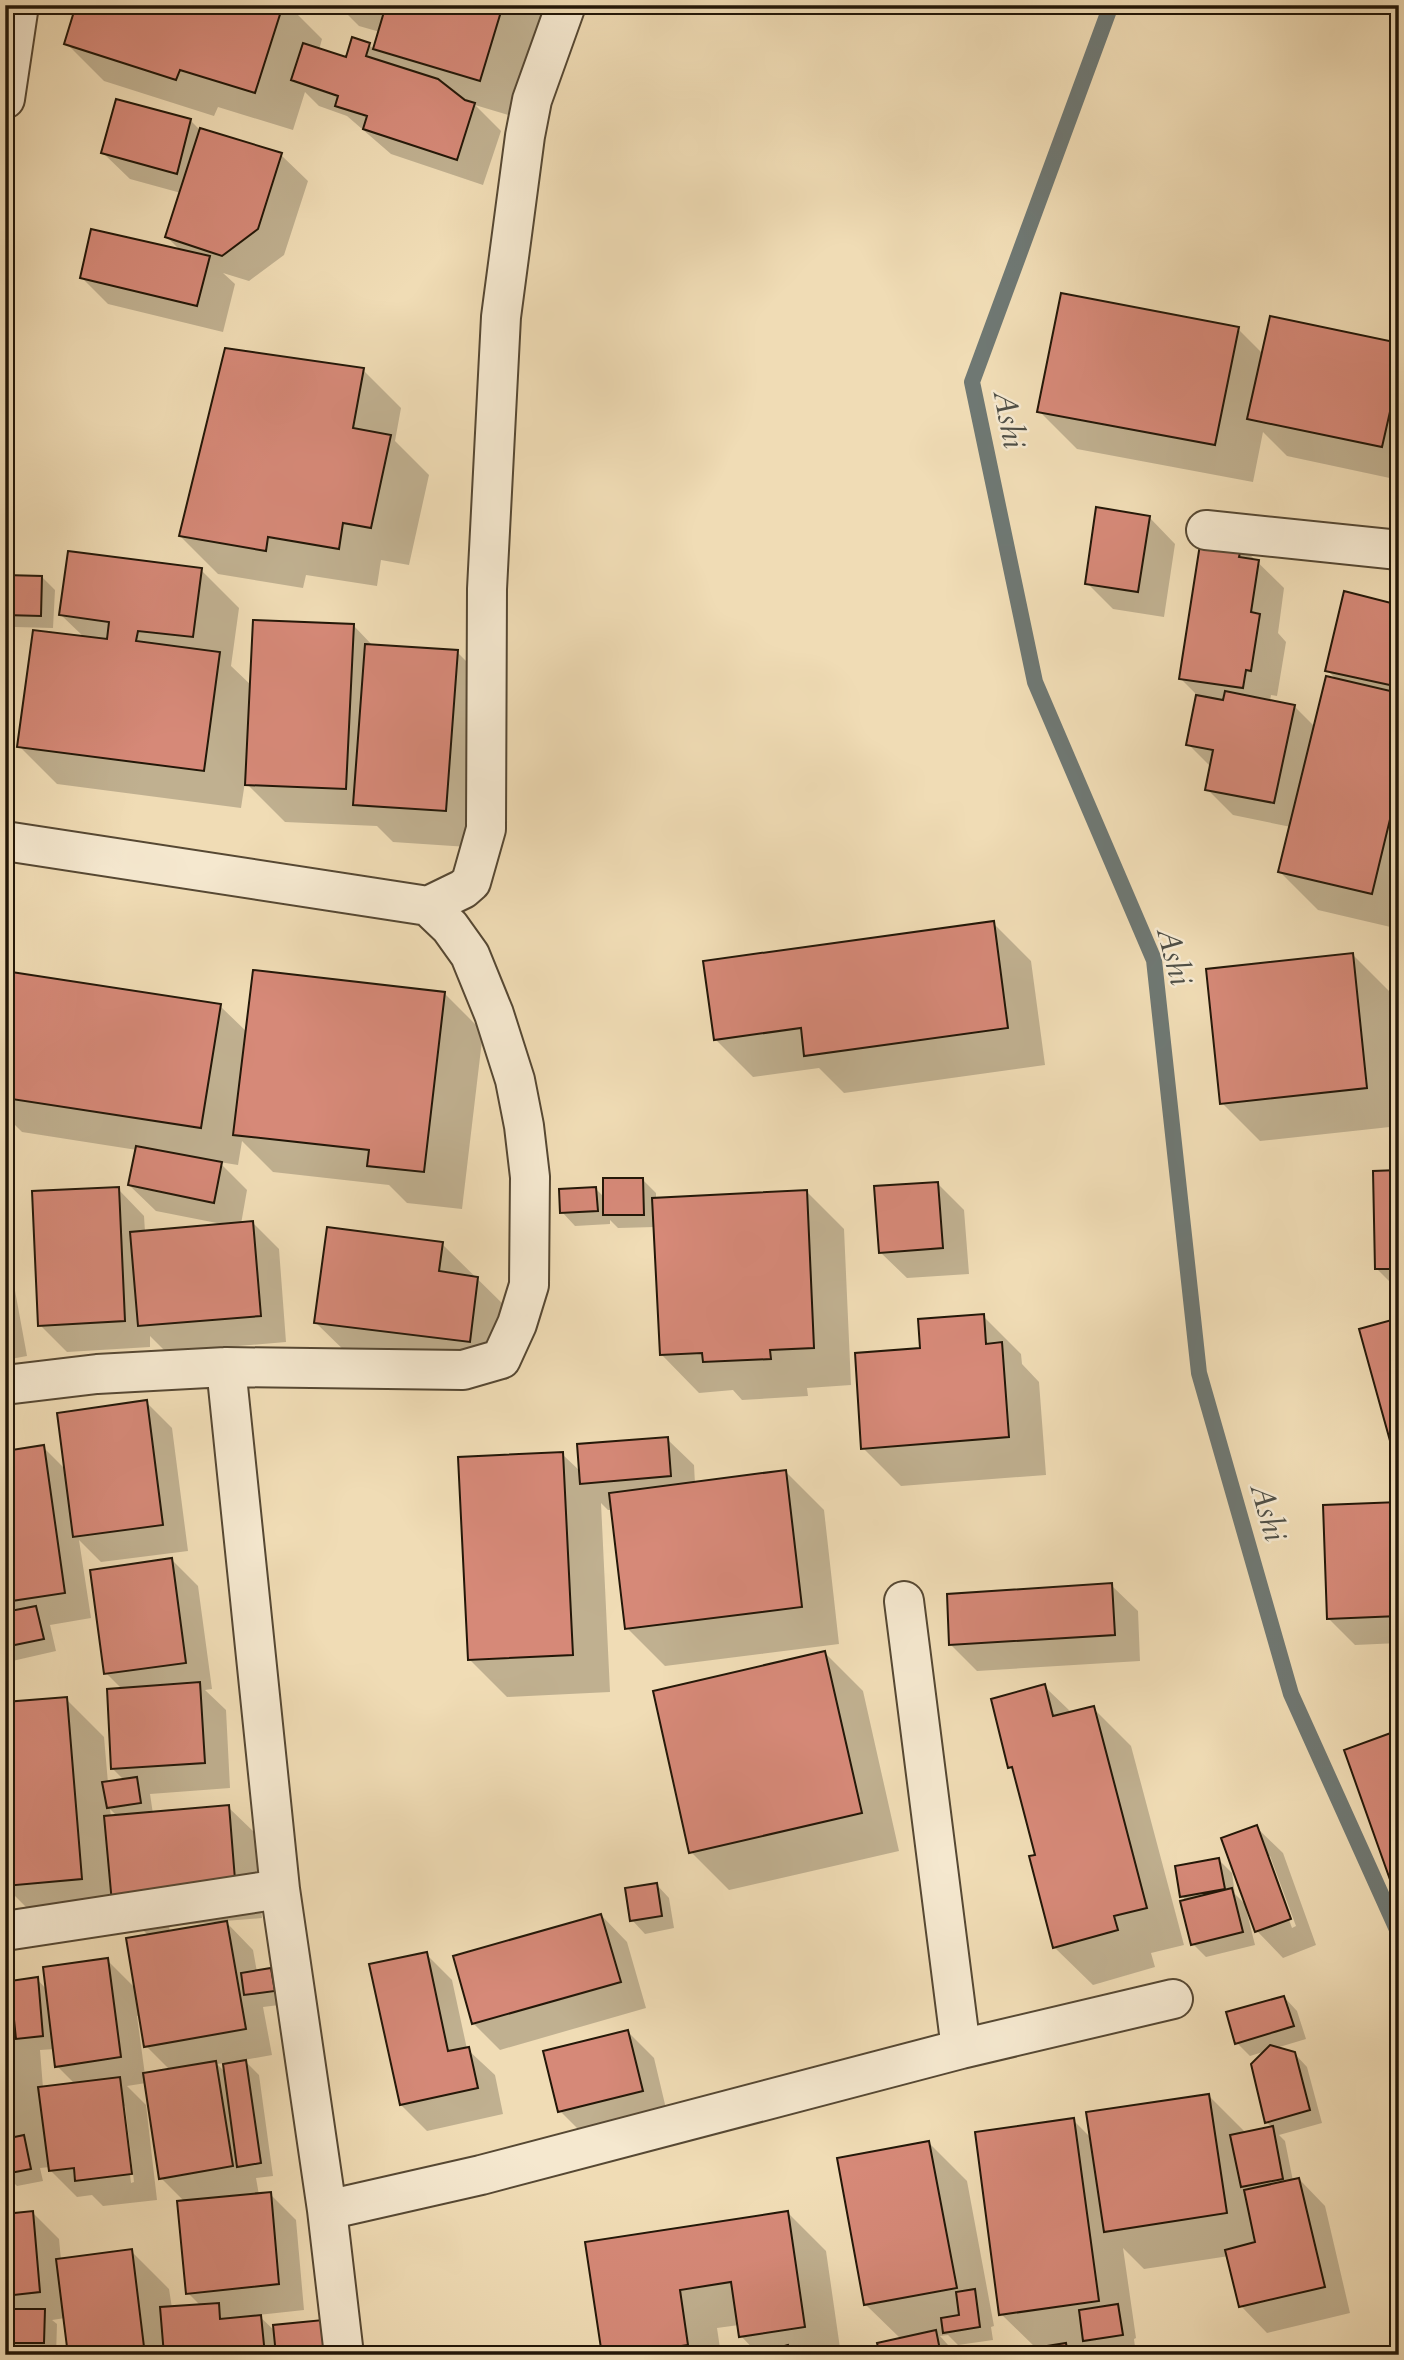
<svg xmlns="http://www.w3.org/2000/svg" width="1404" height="2360" font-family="Cardo,serif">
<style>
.shadow{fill:#0003;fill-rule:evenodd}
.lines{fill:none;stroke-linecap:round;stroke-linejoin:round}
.stream{stroke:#6f7873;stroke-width:16}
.building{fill:#d68978;stroke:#231708;stroke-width:2}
.minor-casing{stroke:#564833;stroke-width:42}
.minor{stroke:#f5e8cf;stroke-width:38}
.labels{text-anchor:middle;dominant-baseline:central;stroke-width:5;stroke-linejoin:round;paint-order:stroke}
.water-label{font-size:32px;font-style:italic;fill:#4f4f46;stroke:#f5e8cf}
</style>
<rect width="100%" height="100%" fill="#f0dcb5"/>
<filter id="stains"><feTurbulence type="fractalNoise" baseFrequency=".00286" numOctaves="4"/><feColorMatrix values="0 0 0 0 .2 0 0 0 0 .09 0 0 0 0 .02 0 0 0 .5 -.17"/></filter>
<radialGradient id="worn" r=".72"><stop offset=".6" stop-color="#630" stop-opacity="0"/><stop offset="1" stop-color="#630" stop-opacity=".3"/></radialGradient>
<path class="shadow" d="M78 5H288L322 39 319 50 347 59 369 45 375 50 380 32 359 26 338 5H548L518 118 475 105 501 131 483 185 391 154 347 116 319 106 305 92 293 130 218 107 214 116 104 81 66 43Z
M117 101 191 121 201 131 281 155 308 181 284 255 249 281 223 273 235 284 223 332 108 304 82 278 182 252 167 237 181 193 130 179 103 153Z
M1238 329 1263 354 1399 345V480L1287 456 1263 432 1253 482 1077 449 1039 411Z
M363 370 401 408 395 441 429 475 409 565 381 560 377 586 306 575 303 588 218 574 180 536Z
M1149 517 1175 544 1164 617 1113 609 1087 583Z
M1241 546 1284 588 1278 633 1286 642 1277 696 1271 695 1270 702 1294 706 1315 727 1337 680 1327 670 1399 607V929L1318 910 1280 872 1291 827 1233 815 1207 789 1211 767 1188 744 1198 696 1180 678Z
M201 570 239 608 231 666 252 686 354 626 374 647 457 652 495 690 483 848 393 842 377 826 285 822 245 782 241 808 57 784 19 746 85 638 61 615Z
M5 576 42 577 55 590 53 628 15 627 5 617Z
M5 890 10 895 5 921Z
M993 923 1031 961 1045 1065 844 1093 819 1068 753 1077 715 1039Z
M1353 955 1391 993 1399 1070V1126L1260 1141 1222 1103Z
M5 973 220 1006 248 1033 445 994 483 1032 462 1209 407 1203 389 1185 273 1172 242 1141 238 1165 219 1162 247 1190 241 1224 253 1223 279 1249 286 1342 166 1352 150 1336V1347L67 1352 40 1325 118 1189 144 1216 145 1232 222 1224 156 1211 129 1185 137 1150 22 1132 5 1115Z
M1399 1172V1291L1377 1269Z
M643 1180 656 1193V1200L806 1191 844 1229 851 1385 807 1388 808 1396 742 1400 733 1390 699 1393 661 1354 655 1227 618 1228 610 1220V1224L575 1226 562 1212 596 1189 605 1198Z
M938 1184 964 1210 969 1274 907 1278 880 1252Z
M5 1236 27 1356 5 1360Z
M442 1244 515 1316 507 1380 354 1360 315 1322Z
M983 1316 1021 1354 1022 1364 1039 1382 1046 1475 901 1486 863 1448 922 1350Z
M146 1402 172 1428 188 1551 101 1562 79 1540 91 1618 50 1625 56 1651 8 1662 5 1660V1453L43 1447 67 1471Z
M667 1439 694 1465 695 1484 786 1472 824 1510 839 1644 665 1666 627 1628 613 1510H608L601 1503 610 1692 507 1697 469 1659 562 1454 581 1472Z
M1399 1504V1643L1355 1645 1329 1619Z
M172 1560 198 1586 212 1689 205 1690 226 1710 230 1788 150 1794 153 1814 228 1807 255 1833 262 1918 225 1921 253 1950 257 1972 271 1970 284 1983 287 2004 263 2007 272 2055 244 2060 259 2075 273 2176 256 2178 259 2195 270 2194 296 2220 304 2310 258 2315 276 2332 349 2355H69L65 2318 52 2320 57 2324 56 2355H59H5V2216L33 2213 59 2239 61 2260 131 2251 169 2289 172 2308 201 2306 188 2293 185 2202 161 2178 146 2083 127 2086 146 2105 157 2200 103 2206 92 2195 77 2197 51 2171 50 2167 40 2168 43 2181 17 2186 5 2174V1991L14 2000 37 1979 47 1990 107 1960 136 1989 149 1936 142 1929 43 1924 5 1886 66 1699 104 1737 108 1783 125 1781 113 1769 122 1689 106 1673ZM110 1809 118 1817H111ZM216 1922V1925L170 1933 169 1926ZM141 2015 146 2046 170 2070 145 2075 137 2016ZM55 2049 57 2066 75 2084 43 2088 40 2050ZM224 2063 226 2073 217 2064ZM122 2106H125L134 2182 131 2183Z
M1111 1585 1138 1611 1140 1661 977 1671 951 1645Z
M825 1653 863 1691 899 1851 729 1890 691 1852Z
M1044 1686 1072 1713 1093 1708 1131 1746 1184 1945 1151 1953 1155 1967 1093 1985 1054 1947 1037 1857 1015 1772 1010 1767Z
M1256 1827 1283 1853 1316 1945 1283 1958 1257 1931 1249 1909H1246L1255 1945 1206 1957 1193 1944 1186 1901 1182 1896 1219 1860 1232 1873 1235 1894 1248 1907ZM1266 1856H1270L1296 1926 1292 1928Z
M656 1884 669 1898 674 1928 645 1934 632 1920Z
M601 1915 627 1942 646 2008 500 2050 473 2023Z
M426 1954 452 1980 467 2049 495 2075 503 2114 427 2131 401 2105Z
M1284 1997 1297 2011 1306 2039 1276 2048 1294 2053 1307 2067 1322 2123 1279 2135 1285 2141 1293 2181 1299 2179 1325 2206 1350 2313 1267 2333 1241 2306 1229 2256 1144 2269 1123 2248 1136 2338 1134 2339 1135 2347 1098 2353 1090 2345 1069 2348 1075 2355H1002L1037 2349 1001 2314 1073 2120 1092 2139 1208 2095 1246 2133 1273 2128 1266 2122V2051L1250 2056 1237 2043Z
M628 2032 654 2058 668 2117 586 2137 560 2111Z
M929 2143 967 2181 994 2326 991 2327 993 2340 958 2345 948 2335 940 2336 948 2345 951 2355H881L901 2339 866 2305Z
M788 2213 826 2251 841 2355H759L741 2336 739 2325 717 2328 721 2355H604L587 2243Z"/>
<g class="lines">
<path class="stream" d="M1111 5 972 382 1035 682 1154 960 1199 1373 1291 1694 1399 1934"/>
</g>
<path class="building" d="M76 5H283L255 93 180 70 176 80 64 44Z
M386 5H503L480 81 373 49Z
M352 37 370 43 366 56 438 79 465 100 475 103 457 160 363 129 367 116 335 106 338 96 291 80 303 43 346 57Z
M116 99 191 119 177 174 101 153Z
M200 128 282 153 258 229 222 256 165 237Z
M91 229 210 256 197 306 80 278Z
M1061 293 1239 327 1215 445 1037 412Z
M1270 316 1399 343V372L1382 447 1247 419Z
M225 348 364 368 353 428 391 435 371 528 343 523 339 549 268 537 266 551 179 536Z
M1096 507 1150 516 1138 592 1085 584Z
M1201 538 1242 545 1239 557 1259 560 1251 612 1260 614 1251 671 1246 670 1243 688 1179 679Z
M68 551 202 568 193 637 138 631 136 641 220 652 204 771 17 747 33 630 107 639 109 622 59 615Z
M5 575 42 576 41 616 5 615Z
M1344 591 1399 605V687L1325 671Z
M253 620 354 624 346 789 245 785Z
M365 644 458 650 446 811 353 805Z
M1326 676 1399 693V782L1372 894 1278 872Z
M1225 691 1295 705 1274 803 1205 790 1213 750 1186 745 1196 695 1223 700Z
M994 921 1008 1028 804 1056 801 1028 714 1040 703 961Z
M1353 953 1367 1088 1220 1104 1206 969Z
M253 970 445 992 424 1172 367 1166 369 1150 233 1135Z
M5 971 221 1004 201 1128 5 1098Z
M136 1146 222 1162 214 1203 128 1185Z
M1399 1170V1269H1375L1373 1171Z
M603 1178H643L644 1215H603Z
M938 1182 943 1248 879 1253 874 1186Z
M119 1187 125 1321 38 1326 32 1191Z
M596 1187 598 1211 560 1213 559 1189Z
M807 1190 814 1348 770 1350 771 1359 703 1362 702 1353 660 1355 652 1198Z
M253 1221 261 1316 138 1326 130 1232Z
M327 1227 443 1242 439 1271 478 1277 470 1342 314 1323Z
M984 1314 986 1344 1002 1342 1009 1437 861 1449 855 1353 920 1348 918 1319Z
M1399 1318V1466H1397L1359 1329Z
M147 1400 163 1525 73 1537 57 1413Z
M668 1437 671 1476 580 1484 577 1444Z
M44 1445 65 1593 5 1602V1451Z
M563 1452 573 1655 468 1660 458 1457Z
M786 1470 802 1607 625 1629 609 1493Z
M1399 1502V1616L1327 1619 1323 1505Z
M172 1558 186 1663 104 1674 90 1570Z
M1112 1583 1115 1635 949 1645 947 1594Z
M36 1606 44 1639 5 1647V1612Z
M825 1651 862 1813 689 1853 653 1691Z
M200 1682 205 1763 111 1769 107 1689Z
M1045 1684 1053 1716 1094 1706 1147 1908 1114 1916 1118 1930 1053 1948 1029 1856 1035 1855 1012 1767 1008 1768 991 1699Z
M67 1697 82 1879 5 1886V1702Z
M1399 1730V1905L1344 1750Z
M137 1777 141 1803 107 1808 102 1782Z
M229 1805 236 1892 112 1903 104 1816Z
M1257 1825 1291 1919 1255 1932 1221 1838Z
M1219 1858 1225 1889 1180 1897 1175 1866Z
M657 1883 662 1916 630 1921 625 1888Z
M1232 1888 1243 1932 1191 1945 1180 1901Z
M601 1914 621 1982 472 2024 453 1956Z
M227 1921 246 2029 144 2047 126 1938Z
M427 1952 448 2051 469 2047 478 2088 400 2105 369 1964Z
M108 1958 121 2057 55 2067 43 1967Z
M271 1968 275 1991 244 1995 241 1973Z
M38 1977 43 2036 16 2039 10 1981Z
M1284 1996 1294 2026 1235 2044 1226 2012Z
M628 2030 643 2091 558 2112 543 2051Z
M1270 2045 1295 2052 1310 2110 1265 2123 1251 2064Z
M5 2047 12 2130H5Z
M246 2060 261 2163 237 2167 223 2064Z
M216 2061 233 2166 159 2179 143 2073Z
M120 2077 132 2174 75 2181 74 2168 49 2171 38 2087Z
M1209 2094 1227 2213 1104 2232 1086 2112Z
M1074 2118 1099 2301 999 2315 975 2132Z
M1273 2126 1283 2179 1241 2187 1230 2135Z
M24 2135 31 2169 5 2174V2139Z
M929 2141 957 2288 864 2305 837 2158Z
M1299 2178 1325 2287 1239 2307 1225 2250 1255 2242 1244 2190Z
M271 2192 279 2284 186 2294 177 2201Z
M33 2211 40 2292 5 2296V2214Z
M788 2211 805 2327 739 2337 731 2282 680 2290 688 2345 622 2355H602L585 2242Z
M132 2249 145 2355H68L56 2259Z
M975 2289 980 2327 943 2333 941 2318 959 2315 956 2292Z
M219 2303 220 2319 261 2315 265 2355H164L160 2307Z
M1118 2304 1123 2335 1083 2341 1079 2310Z
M5 2309H45L44 2343H5Z
M323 2320 326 2355H276L273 2325Z
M936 2330 941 2355H880L877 2343Z
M1066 2343 1068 2355H991Z
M788 2345 791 2355H752Z"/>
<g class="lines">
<g class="minor-casing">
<path id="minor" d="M5 99 19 5
M1206 530 1399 550
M5 841 428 906 463 889 471 882 486 829 487 589 501 317 525 136 532 100 566 5
M226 1367 280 1889 327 2210 344 2355
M5 1385 97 1374 226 1367 463 1370 501 1359 517 1324 529 1285 530 1177 524 1126 515 1080 494 1014 470 955 450 927 428 906
M904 1601 961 2049
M5 1931 280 1889
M327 2210 481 2175 961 2049 1173 1999"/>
</g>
<use href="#minor" class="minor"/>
</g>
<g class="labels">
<g class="water-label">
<text transform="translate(1009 419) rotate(79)">Ashi</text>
<text transform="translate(1174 956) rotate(75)">Ashi</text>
<text transform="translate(1268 1512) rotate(74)">Ashi</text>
</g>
</g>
<rect width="1404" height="2360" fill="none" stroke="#f0dcb5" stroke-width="28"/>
<rect x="7" y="7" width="1390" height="2346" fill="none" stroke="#231708" stroke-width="3.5"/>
<rect x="14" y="14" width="1376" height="2332" fill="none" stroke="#231708" stroke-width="2"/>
<rect width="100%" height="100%" filter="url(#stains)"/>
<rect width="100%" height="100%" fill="url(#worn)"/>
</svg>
